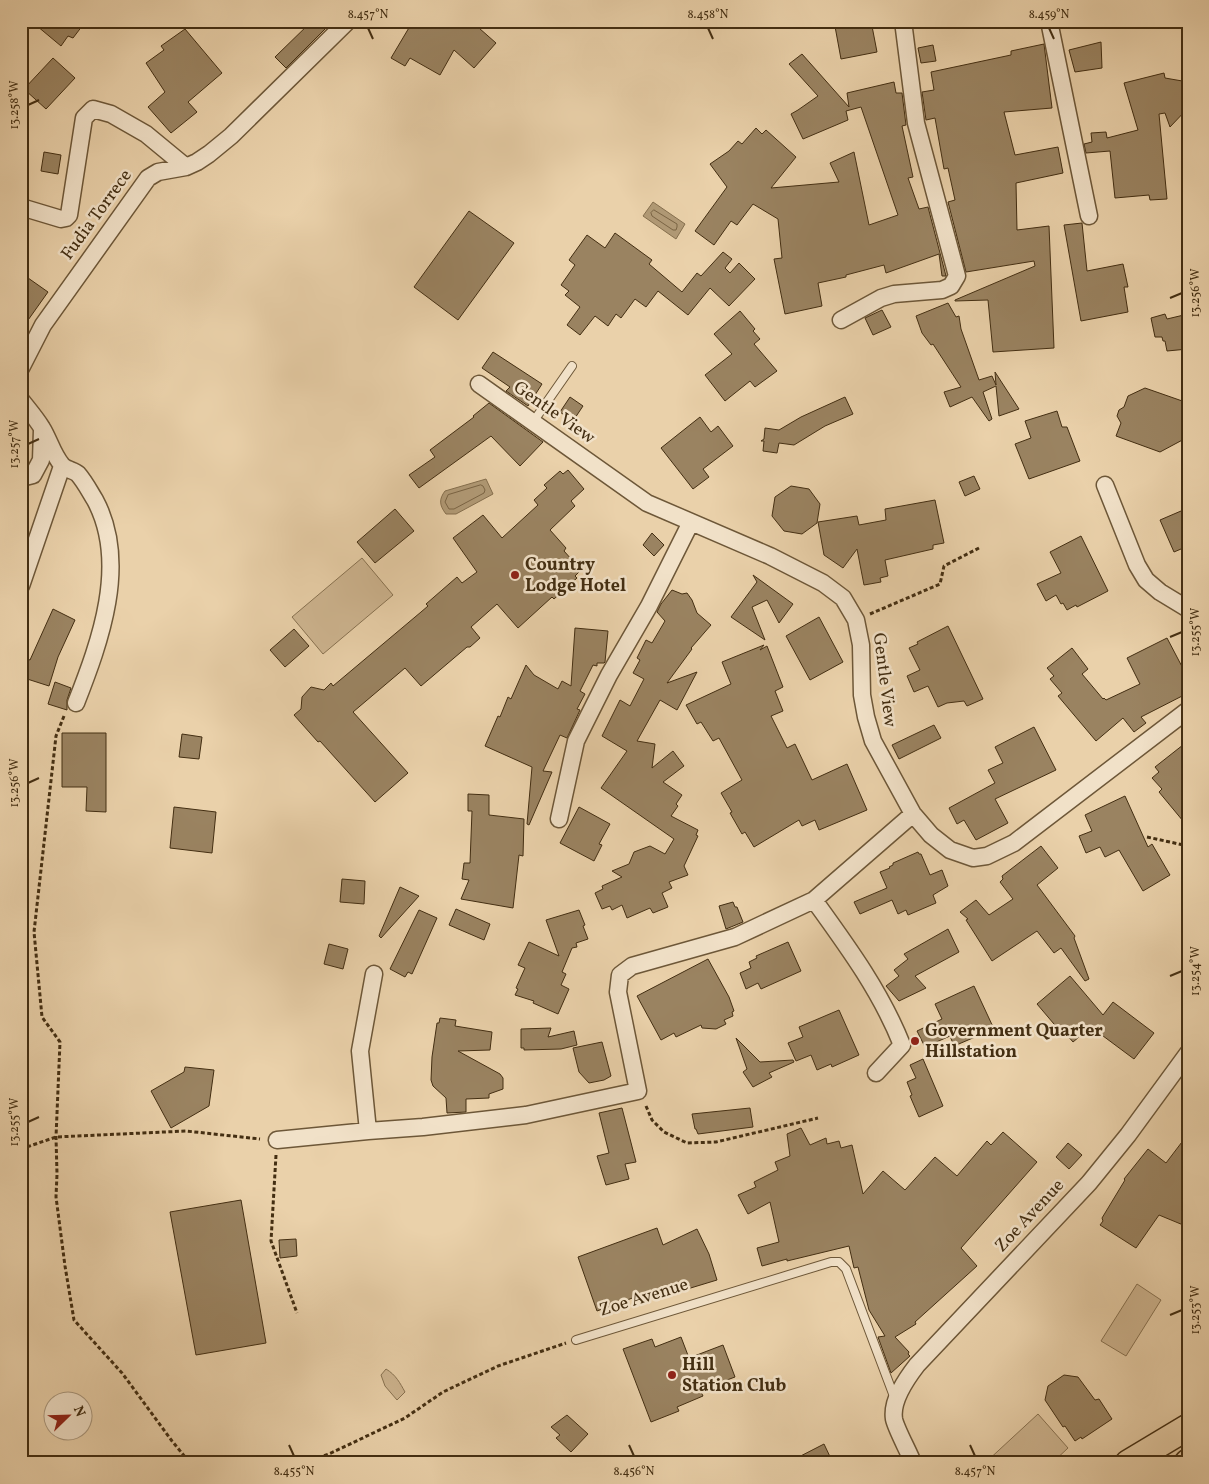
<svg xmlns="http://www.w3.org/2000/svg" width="1209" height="1484" font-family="Vollkorn,serif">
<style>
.green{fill:#ceb590;stroke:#887251}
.water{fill:#b19a76;stroke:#856f4e}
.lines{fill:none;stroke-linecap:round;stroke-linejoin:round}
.shore{stroke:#7a6444;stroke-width:1}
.building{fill:#9a8361;stroke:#432e12}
.lane-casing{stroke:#6d5738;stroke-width:10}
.street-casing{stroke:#6d5738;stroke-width:19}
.primary-casing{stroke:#432e12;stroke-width:28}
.path{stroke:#432e12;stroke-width:3;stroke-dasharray:4 2.5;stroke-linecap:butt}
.lane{stroke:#f1e1c8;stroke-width:8}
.street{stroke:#f1e1c8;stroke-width:16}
.primary{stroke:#ead1aa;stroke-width:25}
.ticks{fill:none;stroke:#432e12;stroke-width:2}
.poi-dot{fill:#8f2418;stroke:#f1e1c8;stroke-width:2}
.labels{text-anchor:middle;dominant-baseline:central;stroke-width:5;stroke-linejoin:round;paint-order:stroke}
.street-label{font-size:18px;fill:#432e12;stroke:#f1e1c8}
.poi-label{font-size:18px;font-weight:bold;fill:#432e12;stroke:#f1e1c8;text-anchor:start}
.neatline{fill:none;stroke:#432e12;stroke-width:2}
.ticks-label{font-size:12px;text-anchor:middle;fill:#432e12}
</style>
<rect width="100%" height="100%" fill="#ead1aa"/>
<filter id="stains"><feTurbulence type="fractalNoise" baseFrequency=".004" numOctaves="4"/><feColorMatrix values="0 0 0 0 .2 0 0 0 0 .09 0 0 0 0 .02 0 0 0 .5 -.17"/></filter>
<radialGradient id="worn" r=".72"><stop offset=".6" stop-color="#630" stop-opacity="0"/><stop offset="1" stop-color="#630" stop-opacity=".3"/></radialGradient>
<path class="green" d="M362 558 393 595 323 654 292 617Z
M1137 1284 1161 1300 1126 1356 1101 1341Z
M386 1369C396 1375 400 1383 405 1392L397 1400 385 1386 381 1375Z
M1038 1414 1068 1448 1052 1463H985Z"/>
<path class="water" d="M653 202 685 224 676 239 643 216Z
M486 479 493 494 456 514H446C439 505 439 499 445 491Z"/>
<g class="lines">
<path class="shore" d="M654 210 677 224V227L676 230H673L652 216 651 213Z
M481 485 483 486 485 490 484 493 454 509H449L445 502 448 495Z"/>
</g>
<path class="building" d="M31 21H86L73 38 68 36 61 46Z
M312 21H322L327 27 286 68 275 57Z
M413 21H471L496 43 474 68 454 50 440 75 410 58 405 66 391 58Z
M834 21H871L877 52 841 59Z
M185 29 222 73 188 102 197 112 171 133 148 107 165 92 146 63 164 50 161 46Z
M1101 42 1102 68 1075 72 1069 50Z
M1044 44 1052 108 1004 112 1015 155 1058 147 1063 173 1016 183 1017 230 1049 226 1054 348 993 352 988 300 955 301V300L1035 266 1034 261 966 272 948 202 955 200 948 168 944 169 935 118 926 120 922 92 934 90 931 72 1011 55V51Z
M933 45 936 61 921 63 918 48Z
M802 54 849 107 847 93 894 82 896 93H902L906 125 902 126 913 177 908 178 919 209 928 207 946 276H942L939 254 886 273 884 265 846 275V277L818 283 822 306 785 314 774 259 782 258 778 219 753 204 737 225 731 221 714 245 695 231 727 187 710 164 729 151 738 141 742 144 756 128 762 134 766 130 796 157 771 188 839 182 830 163 854 152 869 225 898 215 861 107 846 111 848 120 803 139 791 114 798 110 818 96 789 64Z
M53 58 75 78 46 109 24 89Z
M1164 73 1165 78 1188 82V108L1170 127 1165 113 1159 114 1167 199 1150 200 1149 195 1115 198 1110 151 1086 153 1084 144 1092 142 1091 133 1106 132 1107 138 1138 130 1124 83Z
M44 152 61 155 58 174 41 171Z
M469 211 514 243 458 320 414 287Z
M1082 223 1087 271 1123 264 1128 287H1124L1128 312 1081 321 1064 225Z
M615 233 652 260 649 264 682 292 697 273 701 276 723 252 732 259 725 268 730 273 739 263 755 279 729 306 710 288 688 315 658 291 646 307 635 299 621 318 616 314 608 326 595 316 580 335 567 325 580 307 565 295 569 291 561 285 575 265 569 260 587 235 605 248Z
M21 273 48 292 21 330Z
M948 303 956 317 959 316 961 329 979 380 992 376 996 385 995 372 1019 409 999 416 996 386 983 392 992 419 989 421 972 397 950 407 944 392 961 387 933 344 931 345 922 333 916 316Z
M882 310 891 327 873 335 865 318Z
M740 311 755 329 753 331 760 339 754 344 777 371 755 387 750 381 725 401 705 375 732 354 714 334Z
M1165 314 1167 319 1188 314V349L1167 351 1165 341H1163L1162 337H1155L1151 318Z
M493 352 542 384 528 406 506 391 510 387 482 368Z
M1145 388 1188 403V437L1160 452 1116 436 1121 423 1117 416 1119 410 1124 407 1128 396Z
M570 397 583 406 573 421 560 412Z
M845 397 853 414 825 426 794 445 779 443 777 453 763 451 764 441H761L764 439 765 428 779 430 801 417Z
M489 403 543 442 520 466 491 436 419 488 409 475 435 457 430 450 474 417 473 416Z
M1057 411 1062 427H1067L1080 461 1029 479 1015 444 1031 438 1025 421Z
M700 417 711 432 718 426 733 446 703 469 709 477 693 489 661 448Z
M568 470 584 489 571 501 575 506 550 530 566 548 564 551 581 570 575 576 577 578 554 599 552 597 518 628 497 604 471 627 480 638 470 647H467L421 686 405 668 353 712 408 773 375 802 320 741 318 742 294 715 301 709 302 697 311 687 324 690 331 683 333 686 421 612 428 606 426 604 457 577 462 583 477 572 453 538 483 515 502 538 538 505 534 500 547 488 544 485 560 471 563 474Z
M974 476 980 489 965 496 959 482Z
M791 486 809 489 820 504 817 523 802 534 784 531 772 516 775 497Z
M935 500 944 543 933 545V549L885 560 888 576 880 578 881 582 864 585 857 549 843 568 824 555 818 522 857 516 859 525 886 520 885 509Z
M1188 508V546L1174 552 1160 520Z
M395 509 414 531 375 563 357 542Z
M652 533 664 545 654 556 643 545Z
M1081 536 1108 591 1077 607 1076 605 1067 610 1063 603 1061 604 1056 595 1046 601 1037 584 1061 573 1050 552Z
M753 575 793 604 779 623 767 600 752 607 765 640 731 617 757 582Z
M672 590 682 594 687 593 692 600 697 613 711 625 691 648 692 649 667 683 697 672 677 710 660 700 637 741 655 744 652 768 673 751 684 766 663 782 682 795 676 804 678 806 671 816 698 830 696 835 698 836 684 866 688 875 669 882 672 888 662 893 668 907 653 913 650 908 627 918 622 905 612 910 610 906 602 909 595 893 603 889 602 886 622 877 612 871 629 864 634 852 650 846 665 854 674 839 601 788 627 751 602 736 620 700 630 706 644 679 633 673 640 660 637 658 646 640 652 643 665 621 657 612 661 604Z
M53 609 75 620 58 657 49 686 21 677V657L30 660Z
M819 617 843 662 810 680 786 636Z
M948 626 983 699 967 706 964 701 947 703 938 707 928 686 914 692 907 676 920 670 909 648 918 644 917 642Z
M575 628 608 631 605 662 604 663H597V666L593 665 580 691 585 694 577 709 580 710 567 738 560 735 543 771 552 772 529 825 527 824 532 767 485 746 498 716 500 717 508 697 511 699 526 665 534 675 558 689 562 681 571 686Z
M294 629 309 646 285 667 270 650Z
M1167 638 1188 678V693L1141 717 1146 723 1134 732 1123 718 1096 741 1058 696 1062 693 1050 679 1054 676 1047 668 1072 648 1088 669 1082 674 1103 699 1104 698 1106 700 1140 684 1127 658Z
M764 645 760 650 767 646 783 687 775 691 783 711 771 716 787 748 795 744 812 780 847 764 867 810 819 830 815 820 802 826 799 820 754 847 745 832 742 834 730 813 732 812 721 793 742 780 719 738 713 741 701 722 697 724 686 705 731 684 722 662Z
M55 682 71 688 67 700V710L48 704Z
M934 725 941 738 899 759 892 745Z
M1034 727 1056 770 995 799 1008 823 976 840 964 820 957 824 949 808 995 783 988 770 1003 763 995 747Z
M62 733H106V812L86 811 87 787H62Z
M182 734 202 737 199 759 179 757Z
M1188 741V827L1159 792 1162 789 1152 778 1159 772 1155 767Z
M468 794 489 795V815L524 819 523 856 519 855 513 908 461 899 469 880 462 879 464 863H470L472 811H468Z
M1125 796 1148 847 1152 844 1170 875 1143 891 1119 850 1105 857 1100 847 1086 853 1079 836 1092 831 1085 815Z
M174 807 216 812 212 853 170 848Z
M579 807 610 824 599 844 602 845 594 861 560 843Z
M1041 846 1058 868 1037 885 1075 936 1074 938 1089 979 1085 981 1061 948 1054 953 1037 931 992 961 966 920 968 919 960 912 976 900 989 915 1013 899 1000 882 1003 879 1002 876Z
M918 852 919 854H921L930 875 942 870 948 886 933 895 936 903 908 915 906 910 898 914 892 900 860 914 854 902 887 888 880 872 890 868 889 867 893 865V863Z
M342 879 365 881 364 904 340 902Z
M400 887 419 896 381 938 379 936Z
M733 902 735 907H737L743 922 726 929 719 906Z
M456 909 490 924 484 940 449 925Z
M419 910 437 918 412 974 408 972 405 977 390 969Z
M579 910 585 925 583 926 588 939 576 943 577 947 572 948 562 972 566 974 561 985 569 989 558 1014 533 1003 534 1001 515 995 518 989 516 988 525 968 518 965 529 942 559 956 546 920Z
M948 929 959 952 915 976 926 988 899 1001 886 986 899 976 894 970 908 959 904 954Z
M788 942 801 971 761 989 758 983 746 989 740 973 751 968 749 962 757 958 756 956Z
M329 944 348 949 343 969 324 964Z
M708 959 729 997 734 1011 732 1012 733 1016 724 1020 726 1024 716 1029 702 1028 701 1025 676 1037 674 1033 661 1040 637 996Z
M1070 976 1103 1015 1113 1002 1154 1033 1134 1059 1091 1027 1073 1042 1067 1035 1065 1037 1037 1004Z
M974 986 994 1029 954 1046 950 1036 925 1047 917 1031 942 1019 935 1004Z
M839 1010 859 1055 832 1067 831 1064 817 1070 811 1055 796 1061 788 1043 803 1037 799 1027Z
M440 1018 456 1020 455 1026 492 1032 490 1050 458 1051 500 1074 503 1078V1089L489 1094V1098L466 1099V1112L447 1113 446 1098 433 1086 431 1080 432 1057 437 1023H439Z
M551 1028 548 1037 574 1031 577 1045 561 1049 524 1050V1048H521V1029Z
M736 1038 760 1062 793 1060 794 1062 769 1073 772 1077 753 1087 743 1072 747 1069Z
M602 1042 611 1076 604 1080 589 1083 579 1072 573 1048Z
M923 1059 943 1106 919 1117 910 1096 912 1095 907 1082 916 1078 910 1065Z
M185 1067 214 1070 209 1106 171 1128 151 1091 184 1072Z
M622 1108 636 1162 625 1164 629 1179 606 1185 597 1156 609 1153 599 1113Z
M750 1108 753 1127 698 1134 696 1129H695L692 1114Z
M801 1128 810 1145 826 1138 827 1144 839 1141 841 1148 852 1145 863 1194 883 1171 905 1190 935 1157 957 1176 987 1141 991 1145 1003 1132 1037 1162 961 1248 977 1266 915 1322 916 1324 895 1337 909 1352 908 1354 910 1356 891 1373 878 1337 885 1336 869 1310 858 1267 854 1268 849 1246 787 1261V1259L762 1266 757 1248 779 1242 770 1202 748 1214 738 1195 756 1187 754 1182 778 1170 775 1162 790 1156 787 1134Z
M1188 1134V1227L1159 1215 1136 1248 1100 1225 1103 1221 1102 1218 1125 1180 1124 1179 1148 1149 1166 1163Z
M1068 1143 1082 1155 1069 1169 1056 1157Z
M241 1200 266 1343 196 1355 170 1212Z
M657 1228 663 1245 697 1229 709 1254 717 1280 684 1290 682 1285 658 1293 657 1289 597 1311 578 1257Z
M296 1239 297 1256 280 1258 279 1240Z
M681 1337 689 1358 723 1345 735 1377 700 1390 703 1396 677 1407 679 1411 651 1422 623 1349 652 1339 655 1347Z
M1064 1375 1078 1377 1095 1400 1099 1399 1112 1419 1082 1439 1081 1437 1075 1441 1065 1426 1063 1427 1045 1400 1048 1386Z
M567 1415 588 1434 571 1452 556 1438 560 1435 551 1427Z
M824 1444 833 1463H787Z"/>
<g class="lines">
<g class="lane-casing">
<path id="lane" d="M533 422 572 366
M576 1340 831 1262H839L846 1269 895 1399"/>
</g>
<g class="street-casing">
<path id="street" d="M1049 21 1089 216
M21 207 61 219 66 218 69 215 84 118 93 109 111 114 146 134 186 167
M841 320 881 298 894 294 942 290 951 286 957 276 916 123 903 21
M21 368 43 325 148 178 158 172 186 167 197 162 209 154 231 136 348 21
M479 384 647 503 770 556 823 583 843 598 856 620 861 645 862 695 866 717 873 741 913 814 931 835 950 850 973 858 987 856 1014 843 1188 710
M21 400C28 409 36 418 42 428 49 439 53 455 62 465 66 470 74 470 78 474 85 482 90 492 95 500 129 563 100 642 76 703
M21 478 33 475 41 460 42 430
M1105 485 1137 565 1146 580 1160 592 1188 609
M21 586 62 466
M559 819 576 741 609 675 649 606 691 522
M814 900C848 947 881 992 902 1045L876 1073
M368 1131 360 1051 374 974
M277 1140 368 1131 423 1127 526 1115 638 1091 618 992 620 975 632 966 735 937 814 900 913 814
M913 1463C909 1452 896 1429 894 1419 891 1400 907 1378 917 1365L1089 1183 1128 1135 1188 1053"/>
</g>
<g class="primary-casing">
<path id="primary" d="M1128 1463 1188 1427
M1187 1463 1188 1462"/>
</g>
<path class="path" d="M870 614 940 584 944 566 979 548
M64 716 56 736 34 932 42 1017 60 1042 56 1137 57 1174 56 1197 65 1266 74 1320 122 1373 172 1441 190 1463
M1147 837 1188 846
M646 1106 652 1120 664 1132 687 1143 716 1142 818 1118
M21 1149 56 1137 186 1131 260 1139
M276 1155 271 1241 297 1313
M306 1463 331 1453 405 1418 443 1392 498 1366 566 1343"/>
<use href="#lane" class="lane"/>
<use href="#street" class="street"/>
<use href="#primary" class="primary"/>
</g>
<path class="ticks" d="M368 28 373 39M708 28 713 39M1049 28 1054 39M28 105 39 100M1170 298 1182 293M28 444 39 439M1170 637 1182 632M28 783 39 778M1170 976 1182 971M28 1122 39 1117M1170 1315 1182 1310M289 1445 294 1456M629 1445 634 1456M970 1445 975 1456"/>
<g class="poi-dot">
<circle cx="515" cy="575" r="5"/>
<circle cx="915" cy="1041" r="5"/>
<circle cx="672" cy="1375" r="5"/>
</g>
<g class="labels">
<g class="street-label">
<text transform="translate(97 215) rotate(-54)">Fudia Torrece</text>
<text transform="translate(554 413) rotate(35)">Gentle View</text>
<text transform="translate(884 680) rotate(83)">Gentle View</text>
<text transform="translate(1030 1216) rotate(-47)">Zoe Avenue</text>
<text transform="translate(644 1298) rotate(-17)">Zoe Avenue</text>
</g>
<g class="poi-label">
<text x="525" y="565">Country<tspan x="525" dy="21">Lodge Hotel</tspan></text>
<text x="925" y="1031">Government Quarter<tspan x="925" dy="21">Hillstation</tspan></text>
<text x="682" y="1365">Hill<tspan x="682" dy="21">Station Club</tspan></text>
</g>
</g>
<rect width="1209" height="1484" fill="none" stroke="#ead1aa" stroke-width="55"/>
<g transform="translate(68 1416) rotate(67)"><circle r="24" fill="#f1e1c8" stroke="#ab997f"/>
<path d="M0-4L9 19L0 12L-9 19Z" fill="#8f2418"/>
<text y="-8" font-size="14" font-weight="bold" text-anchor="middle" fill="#432e12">N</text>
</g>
<rect x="28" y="28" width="1154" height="1428" class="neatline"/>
<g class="ticks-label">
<text x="368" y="18">8.457°N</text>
<text x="708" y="18">8.458°N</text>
<text x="1049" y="18">8.459°N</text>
<text transform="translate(14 105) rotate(-90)" y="4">13.258°W</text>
<text transform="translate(1195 293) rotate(-90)" y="4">13.256°W</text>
<text transform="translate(14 444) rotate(-90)" y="4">13.257°W</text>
<text transform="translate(1195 632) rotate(-90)" y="4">13.255°W</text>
<text transform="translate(14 783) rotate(-90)" y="4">13.256°W</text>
<text transform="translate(1195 971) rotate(-90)" y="4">13.254°W</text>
<text transform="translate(14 1122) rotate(-90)" y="4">13.255°W</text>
<text transform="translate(1195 1310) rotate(-90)" y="4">13.253°W</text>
<text x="294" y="1475">8.455°N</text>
<text x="634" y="1475">8.456°N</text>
<text x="975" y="1475">8.457°N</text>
</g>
<rect width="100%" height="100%" filter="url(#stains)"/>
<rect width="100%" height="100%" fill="url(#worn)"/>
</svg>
